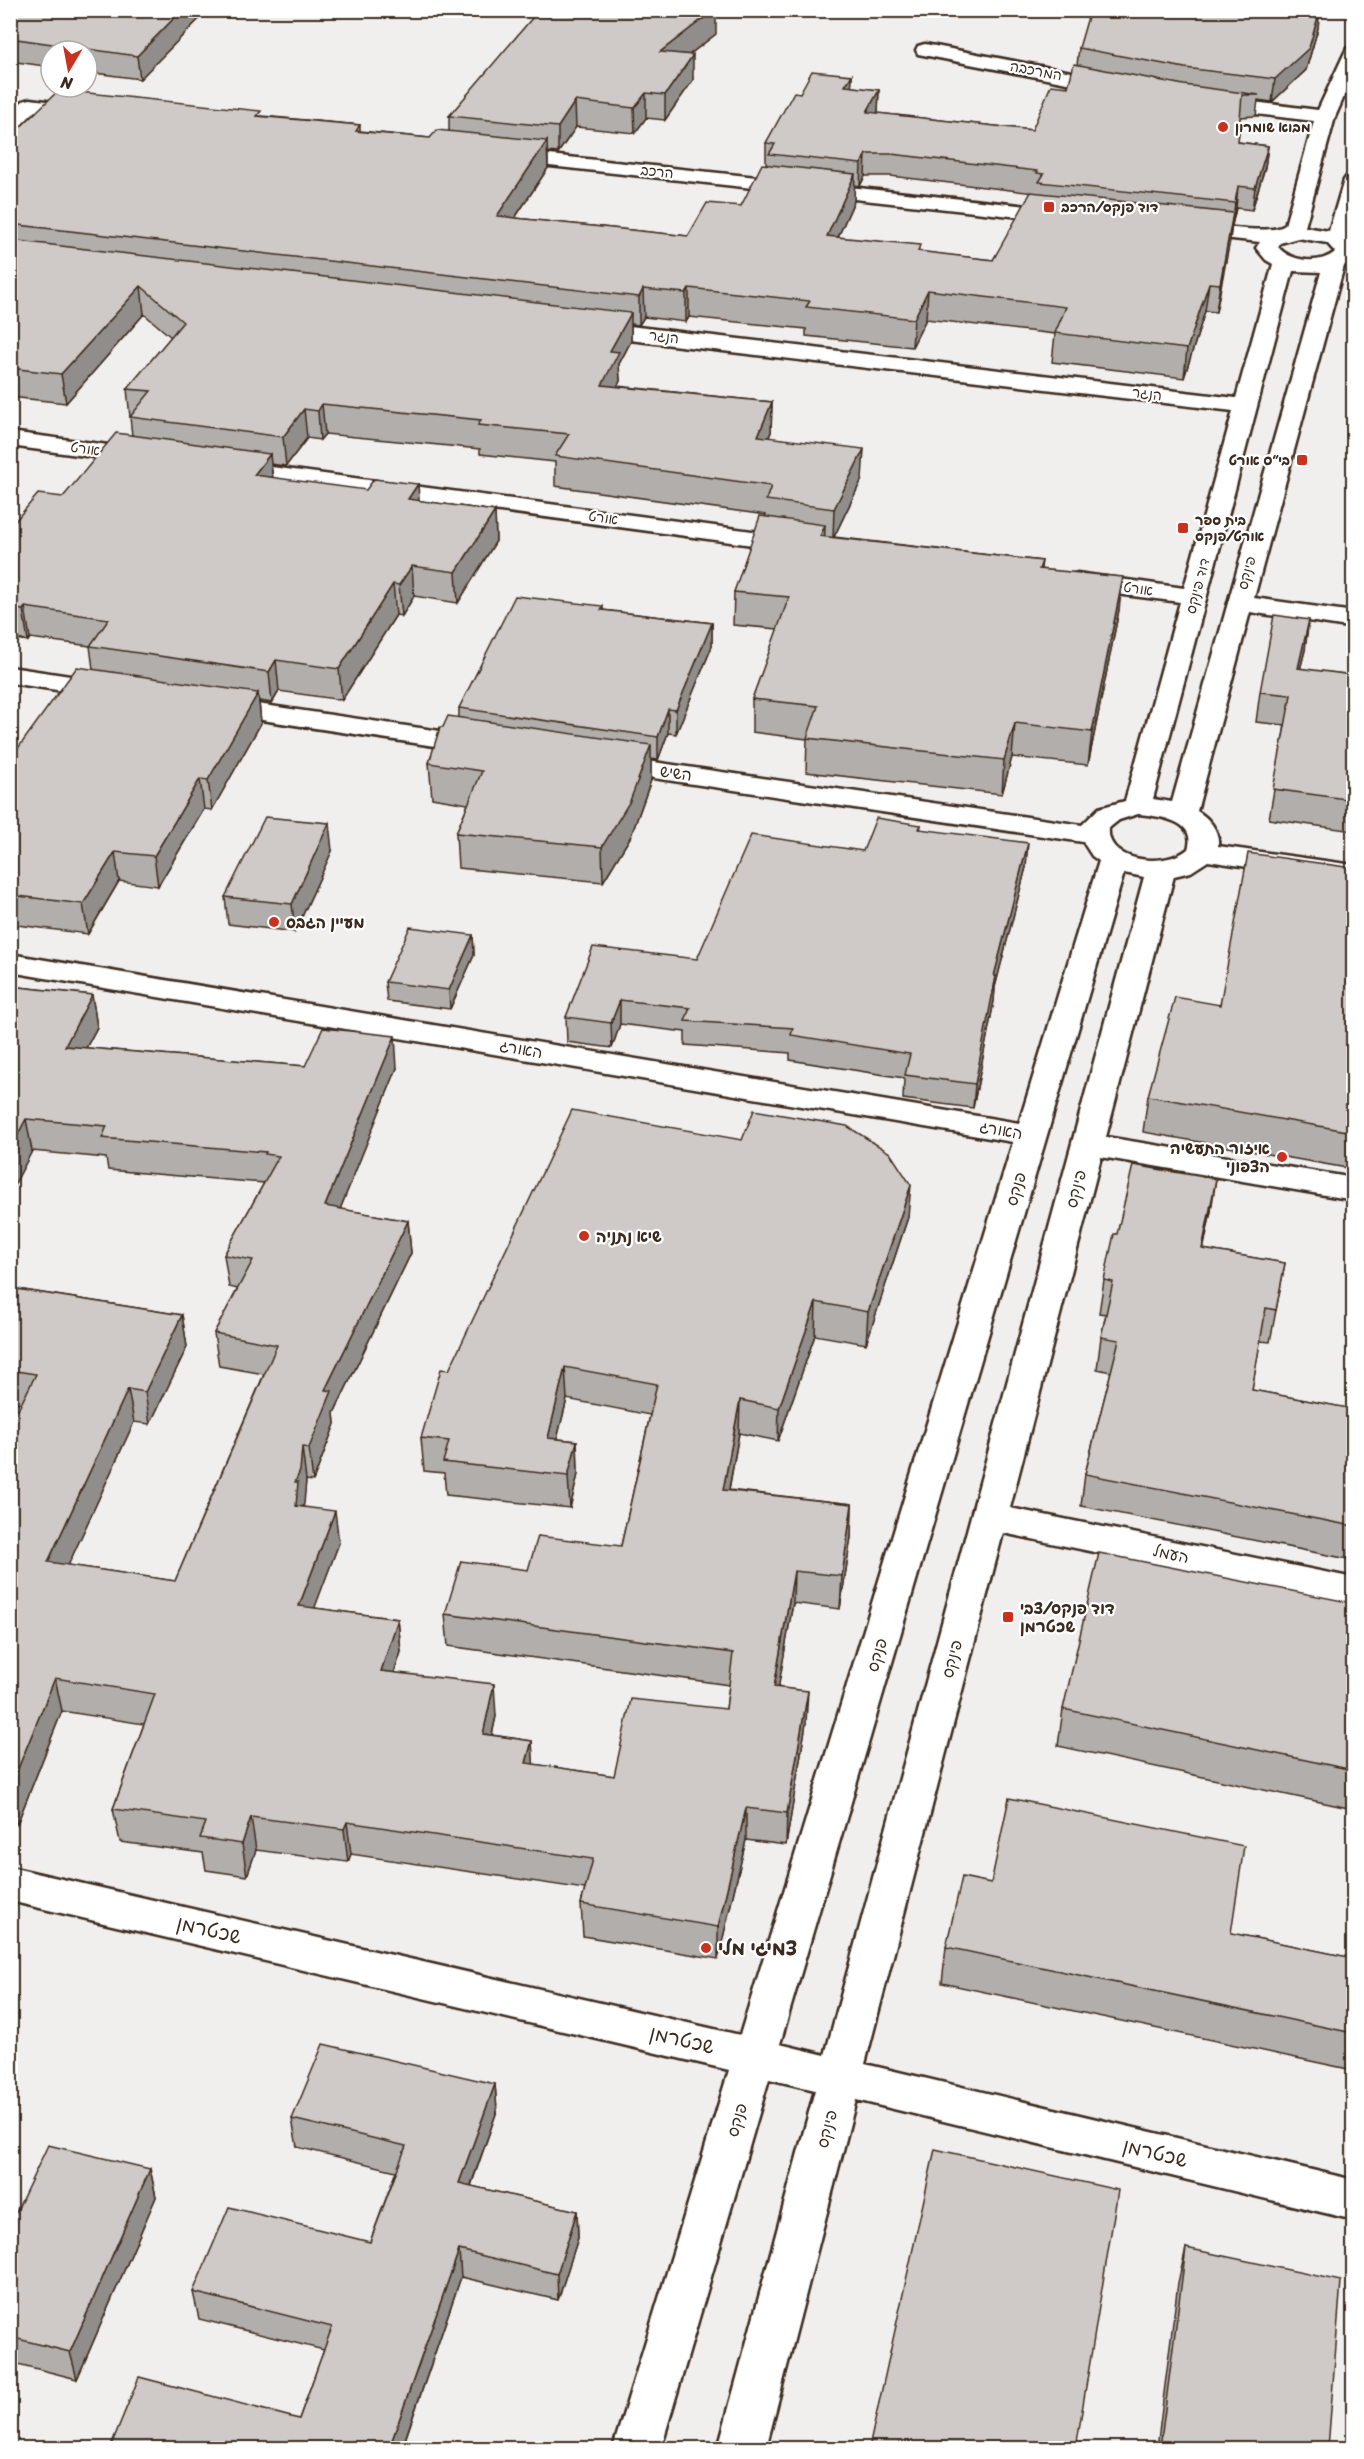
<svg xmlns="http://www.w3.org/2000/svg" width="1364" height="2459" font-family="Sriracha,'Playpen Sans Hebrew',sans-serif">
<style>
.built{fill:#f1efee;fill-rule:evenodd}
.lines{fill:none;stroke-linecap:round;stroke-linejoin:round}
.minor-casing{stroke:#3b2a1e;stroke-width:5}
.minor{fill:#fff;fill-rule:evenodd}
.wall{fill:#b2aeab;stroke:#3b2a1e;stroke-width:1.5;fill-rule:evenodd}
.shaded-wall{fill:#918d8b;stroke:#3b2a1e;stroke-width:1.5}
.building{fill:#cfcac7;stroke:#3b2a1e;stroke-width:1.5}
.poi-dot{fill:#c8321e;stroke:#fff;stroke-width:2}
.labels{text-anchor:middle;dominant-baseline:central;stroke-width:4.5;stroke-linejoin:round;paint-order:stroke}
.far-street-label{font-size:14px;fill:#3b2a1e;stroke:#fff}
.far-poi-label{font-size:14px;font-weight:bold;fill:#3b2a1e;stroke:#fff;text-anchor:start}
.street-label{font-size:16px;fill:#3b2a1e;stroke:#fff}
.poi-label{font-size:16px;font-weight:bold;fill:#3b2a1e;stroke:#fff;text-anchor:start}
.near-street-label{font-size:20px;fill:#3b2a1e;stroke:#fff}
.near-poi-label{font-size:20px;font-weight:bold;fill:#3b2a1e;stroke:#fff;text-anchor:start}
</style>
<rect width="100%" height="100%" fill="#fff"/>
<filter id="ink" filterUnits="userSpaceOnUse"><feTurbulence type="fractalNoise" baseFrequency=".0167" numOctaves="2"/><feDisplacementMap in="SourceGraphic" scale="12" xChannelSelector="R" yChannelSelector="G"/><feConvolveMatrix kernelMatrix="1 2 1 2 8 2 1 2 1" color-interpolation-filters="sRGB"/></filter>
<g filter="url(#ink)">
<path class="built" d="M11 11H1353V2448H11ZM51 51H87V87H51Z"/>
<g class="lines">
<g class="minor-casing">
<path id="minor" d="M925 44 1113 80 1120 82 1123 86 1120 90 1113 92 918 54 916 50 918 46Z
M1354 47V74L1335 117 1305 227 1329 231 1344 180 1347 176 1354 174V217L1349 231 1354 244V258L1344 266 1254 598 1354 612V628L1250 612 1197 811C1209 818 1220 831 1218 846L1354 865V883L1208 861 1191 872 1174 876 1106 1137 1354 1178V1200L1101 1157 1010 1508 1354 1578V1606L1003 1533 865 2064 1354 2180V2220L856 2100 766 2448H718L815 2090 769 2079 661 2448H613L729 2070 10 1901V1867L740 2035 1013 1142 10 972V954L1019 1123 1099 861 1092 856 1083 842 606 771 596 769 592 763 596 757 606 755 1082 825 1099 808 1125 801 1180 602 1077 589 1068 586 1064 581 1068 576 1077 573 1184 588 1233 411 587 335 579 333 576 328 579 323 587 321 1236 398 1273 264 1266 260 1256 248 1260 242 1186 234 1179 232 1176 228 1179 224 1186 222C1205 224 1272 236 1285 225L1314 121 1214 109 1207 107 1204 103 1207 99 1214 97 1318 110 1345 52 1347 48ZM1298 238 1327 243 1335 252C1320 265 1291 262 1278 247L1280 243ZM1293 271 1321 272 1172 802 1153 799ZM1138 814C1158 816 1198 820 1188 849 1166 868 1105 863 1109 828L1119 820ZM1124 873 1144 877 825 2055 780 2044Z
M30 99 87 106 94 108 97 112 94 116 87 118 35 111 17 129 10 131V113L23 101Z
M502 150 1066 210 1073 212 1076 216 1073 220 1066 222 495 160 492 156 495 152Z
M10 432 146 450 154 452 158 457 154 462 146 464 10 446Z
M226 461 797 537 806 539 809 544 806 549 797 551 218 473 214 468 218 463Z
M10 667 110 682 119 684 123 690 119 696 110 698 10 683Z
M217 698 481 737 491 739 495 745 491 751 481 753 208 712 204 706 208 700Z"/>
</g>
<use href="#minor" class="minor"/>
</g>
<path class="wall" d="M10 10H208L140 79 87 72V51H51V67L10 61Z
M1318 28 1306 70 1272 102 1258 100 1256 116 1240 117 1238 142 1268 146 1265 167 1252 210 1236 208 1232 225 1216 312 1205 311 1184 378 1052 362 1055 334 926 319 912 347 806 336V329L689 317 686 322 644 317 639 325 631 324V341L619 364 620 381 617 386 772 402 771 432 769 437 862 479 834 537 1042 561 1041 569 1119 610 1088 765 1012 757 1002 794 806 772 807 739 752 732V699L778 629 733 625 734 592 766 517V515L555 486V462L480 454V449L325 434 320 440 307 438 286 466 271 464 273 478 419 501 495 511 496 541 458 603 414 596 402 616 396 615 342 700 279 691 272 703 259 701 261 723 212 810 204 809 158 886 119 881 88 934 10 924V750L16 751 93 669 90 646 30 638 28 641 10 638V520H16L63 497 132 436 127 389 171 337 144 314 66 403 10 397V137L262 116 360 125V131L430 138 449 131V116L716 34 689 55 693 80 665 120 646 118 635 133 576 127 558 153 548 152V168L515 218 688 236 741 206 766 164V143L800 93 852 75 851 87 879 90 878 111 877 113 1032 130 1068 87 1077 65 1079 48ZM865 176H890L1035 193 993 260 920 252 838 237 854 201V185L860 186Z
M1353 534V550H1351Z
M603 606V610L712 623V646L676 734 668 733 658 760 651 759V780L631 836 603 882 458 868 456 833 468 804 432 798 429 763 443 727 459 717V708Z
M1305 650 1300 669 1353 675V831L1269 819 1285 725 1256 722 1260 692Z
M921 825 920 829 1026 867 995 987 994 1001 973 1108 903 1099 904 1078 790 1060V1053L685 1045V1032L620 1024 612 1048 567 1042 566 1017 697 959 863 851Z
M332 851 295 932 228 924 225 897Z
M1353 868V1169L1143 1132 1148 1096 1220 1005Z
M473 935 474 955 450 1009 387 1001 385 982Z
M10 986 92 995 97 1027 86 1048 305 1066 397 1068 340 1209 408 1221 411 1253 334 1413 335 1424 313 1481 306 1480 303 1506 339 1543 314 1608 398 1619 401 1652 394 1673 496 1716 492 1735 532 1741 533 1764 614 1776 726 1709 729 1685 448 1646 445 1614 528 1570 621 1546 650 1415 567 1399 557 1439 577 1441 578 1474 570 1508 446 1495 444 1473 424 1471 421 1438 449 1370 908 1217 866 1344 815 1335 778 1441 739 1433 729 1490 852 1504 851 1537 840 1609 793 1603 778 1687 806 1723 786 1845 746 1840 718 1959 583 1936 581 1904 585 1889 351 1854 348 1862 256 1850 247 1876 206 1870 203 1853 120 1842 113 1809 144 1724 62 1711 17 1824 10 1823V1426L22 1403 10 1402V1288L182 1315 187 1347 150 1424 134 1422 68 1565 175 1581 264 1374 219 1366 214 1333 238 1289 229 1287 224 1255 264 1183 108 1170 106 1158 32 1151 10 1193Z
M1211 1211 1203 1249 1285 1263 1270 1342 1260 1341 1252 1390 1353 1409V1560L1081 1506 1085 1474 1111 1372 1097 1369 1101 1337 1106 1314 1099 1313 1104 1280 1117 1234Z
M1353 1603V1809L1058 1746 1063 1709Z
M1231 1933 1353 1958V2070L942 1983 946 1947Z
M495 2084 497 2111 471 2186 577 2211 578 2238 558 2300 461 2277 403 2446 299 2419 324 2350 199 2319 193 2292 370 2242 396 2171 297 2147 292 2119Z
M150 2169 156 2197 77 2379 10 2362V2225Z
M1186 2248 1328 2448H1157L1178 2283Z"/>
<path class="shaded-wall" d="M182 10H208L140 79 137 56Z
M714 10H716V34L660 77V52Z
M1320 10 1318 28 1306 70 1272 102 1275 79Z
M693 55V80L665 120V95Z
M852 75 851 96 845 86Z
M879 90 878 111 867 134V112Z
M646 93V118L635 133 634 108Z
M575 101 576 127 558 153V127Z
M547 141 548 168 498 243 497 216Z
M1268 146 1265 167 1252 210 1255 188Z
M866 154 865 176 860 186 861 164Z
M855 174 854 201 826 264 827 236Z
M1238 186 1236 208 1232 225 1235 203Z
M1233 213 1230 241 1216 312 1220 284Z
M1209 283 1205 311 1184 378 1187 349Z
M141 286 144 314 66 403 61 374Z
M689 288V317L686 322V293Z
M643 289 644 317 639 325V297Z
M928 290 926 319 912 347 914 319Z
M631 313V341L619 364 620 381 603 414 602 385 610 351Z
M772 402 771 432 757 465 758 436Z
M322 404 325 434 320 440 318 411Z
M304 409 307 438 286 466 283 437Z
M864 449 862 479 833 539 834 509Z
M270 454 273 484 254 475Z
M418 484 420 514 408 499Z
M495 511 496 541 458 603 456 572Z
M825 525 824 558 820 536Z
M412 566 414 596 402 616 399 585Z
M1123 577 1119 610 1088 765 1092 732Z
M393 584 396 615 342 700 339 669Z
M25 607 30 638 28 641 23 610Z
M1309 620 1305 650 1293 698 1298 668Z
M712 623V646L676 734V710Z
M276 660 279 691 272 703 269 672Z
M258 693 261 723 212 810 208 780Z
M668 709V733L658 760V737Z
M1015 723 1012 757 1002 794 1004 760Z
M651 745V780L631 836 603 882 602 847Z
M200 779 204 809 158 886 154 856Z
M329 823 332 851 295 932 292 904Z
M1028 843 1026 867 995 987 994 1001 973 1108 975 1084 994 976Z
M115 852 119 881 88 934 83 904Z
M473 935 474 955 450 1009 449 990Z
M92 995 97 1027 70 1078 65 1046Z
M620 1000V1024L612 1048 611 1023Z
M395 1036 397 1068 328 1239 325 1206Z
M26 1119 32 1151 10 1193V1149Z
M1216 1179 1211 1211 1197 1281 1202 1249Z
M911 1185 908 1217 866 1344 868 1312Z
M408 1221 411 1253 334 1413 335 1424 313 1481 309 1448 325 1390Z
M816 1302 815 1335 778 1441 779 1408Z
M182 1315 187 1347 150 1424 145 1392Z
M565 1367 567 1399 549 1471 548 1438Z
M128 1389 134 1422 55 1594 48 1562Z
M740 1400 739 1433 723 1522V1490Z
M577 1441 578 1474 570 1508 568 1476Z
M302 1447 306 1480 304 1504 302 1509 296 1506 295 1482Z
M852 1504 851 1537 840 1609 842 1576Z
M335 1511 339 1543 303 1639 299 1606Z
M794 1571 793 1603 773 1719 774 1687Z
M398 1619 401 1652 384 1704 381 1671Z
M55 1678 62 1711 17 1824 10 1797V1788Z
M494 1684 496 1716 485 1766 483 1734Z
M808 1691 806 1723 786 1845 787 1813Z
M532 1741 534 1774 526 1763Z
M746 1808V1840L718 1959V1927Z
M251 1817 256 1850 247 1876 242 1844Z
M347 1822 351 1854 348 1862 344 1829Z
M495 2084 497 2111 462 2210 459 2183Z
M150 2169 156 2197 77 2379 70 2352Z
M577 2211 578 2238 558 2300 557 2274Z
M459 2250 461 2277 402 2448 391 2443Z"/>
<path class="building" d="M10 10H182L137 56 10 38Z
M539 10H714L660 52 693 55 665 95 646 93 634 108 575 101 558 127 449 116Z
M1090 10H1320L1309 48 1275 79 1185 68 1079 48Z
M1074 64 1184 85 1259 95H1242L1238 142 1268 146 1255 188 1238 186 1235 203 1039 182 1044 174 1037 173 1038 171 891 154H866L861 164 769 154 775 144 766 143 794 92 800 93 812 71 852 75 845 86 879 90 867 112 1032 130 1051 85 1068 87Z
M59 90 261 111 257 116 360 125 356 131 430 138 437 130 547 141 497 216 688 236 707 203 741 206 762 164 855 174 827 236 920 245 918 251 993 260 1031 192 1233 213 1220 284 1209 283 1187 349 1055 333 1066 307 928 290 914 319 806 307 810 301 689 288 686 293 643 289 639 297 10 224V137Z
M10 240 631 313 610 351 619 352 602 385 772 402 758 436 864 449 834 509 766 500 771 486 555 456 569 434 478 425 481 420 322 404 318 411 304 409 283 437 130 417 151 391 127 389 183 322 141 286 61 374 10 368Z
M116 433 270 454 254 475 366 490 374 479 418 484 408 499 495 511 456 572 412 566 399 585 393 584 339 669 276 660 269 672 90 646 109 619 25 607 23 610 10 608V520H16L38 494 63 497Z
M760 516 825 525 820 536 1042 561 1039 569 1123 577 1092 732 1015 723 1004 760 807 738 818 706 752 699 789 597 734 592Z
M515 596 603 606 601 610 712 623 676 710 668 709 658 737 459 708Z
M1274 615 1309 620 1298 668 1353 675V800L1273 789 1291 695 1260 692Z
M77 667 258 693 208 780 200 779 154 856 115 852 83 904 10 895V750L16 751Z
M448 716 651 745 630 801 602 847 456 833 482 771 429 763 440 727H443Z
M265 817 329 823 292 904 225 897Z
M876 818 921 825 919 829 1028 843 994 976H996L975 1084 905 1075 910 1054 791 1035 793 1028 685 1021 690 1008 620 1000 611 1023 566 1017 593 947 697 959 751 835 863 851Z
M1248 853 1353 868V1132L1148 1096 1175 997 1220 1005Z
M410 927 473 935 449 990 385 982Z
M10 986 92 995 65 1046 305 1066 323 1028 395 1036 325 1206 408 1221 325 1390 332 1391 309 1448 302 1447 300 1471 295 1482H298L296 1506 335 1511 299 1606 398 1619 381 1671 494 1684 483 1734 532 1741 526 1763 614 1776 631 1699 726 1709 733 1653 445 1614 461 1561 528 1570 538 1536 621 1546 657 1384 565 1367 548 1438 577 1441 568 1476 443 1462 449 1441 421 1438 441 1369 449 1370 572 1110 742 1140 754 1110 847 1126 890 1153 911 1185 868 1312 816 1302 779 1408 740 1400 723 1490 852 1504 842 1576 794 1571 774 1687 808 1691 787 1813 746 1808 718 1927 581 1904 593 1859 347 1822 344 1829 251 1817 242 1844 200 1838 206 1822 113 1809 155 1694 55 1678 10 1788V1426L36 1374 10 1370V1288L182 1315 145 1392 128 1389 48 1562 175 1581 277 1345 214 1333 253 1260 224 1255 279 1156 265 1154 266 1152 102 1138 107 1126 26 1119 10 1149Z
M1133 1165 1216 1179 1202 1249 1285 1263 1276 1310 1266 1308 1252 1390 1353 1409V1526L1085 1474 1119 1340 1101 1337 1113 1282 1104 1280 1114 1234H1117Z
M1099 1553 1353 1603V1770L1063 1709Z
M1009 1798 1244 1846 1231 1933 1353 1958V2033L946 1947 962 1877 991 1883Z
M323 2044 495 2084 459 2183 577 2211 557 2274 459 2250 391 2443 414 2448H110L139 2377 299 2419 332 2327 193 2292 229 2207 370 2242 406 2146 292 2119Z
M48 2145 150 2169 70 2352 10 2337V2225Z
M935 2149 1118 2190 1076 2448H869Z
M1186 2248 1341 2281 1328 2448H1160Z"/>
</g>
<g class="poi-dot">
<circle cx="1223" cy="127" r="6"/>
<rect x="1043" y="201" width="12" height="12" rx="3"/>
<rect x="1296" y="454" width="12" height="12" rx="3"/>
<rect x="1177" y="522" width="12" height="12" rx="3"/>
<circle cx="274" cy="922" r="6"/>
<circle cx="1282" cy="1157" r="6"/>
<circle cx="584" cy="1236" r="6"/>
<rect x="1002" y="1611" width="12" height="12" rx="3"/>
<circle cx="706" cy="1948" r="6"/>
</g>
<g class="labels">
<g class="far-street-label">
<text transform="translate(1036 71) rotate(11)">המרכבה</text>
<text transform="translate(657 172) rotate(6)">הרכב</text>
<text transform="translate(664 337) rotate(7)">הנגר</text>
<text transform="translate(1147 394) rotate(7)">הנגר</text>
<text transform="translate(85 449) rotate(8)">אורט</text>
<text transform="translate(603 518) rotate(8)">אורט</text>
<text transform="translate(1247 573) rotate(-74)">פינקס</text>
<text transform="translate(1198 586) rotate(-75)">דוד פינקס</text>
<text transform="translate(1138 589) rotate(8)">אורט</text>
</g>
<g class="far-poi-label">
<text x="1235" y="127">מבוא שומרון</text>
<text x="1061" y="207">דוד פנקס/הרכב</text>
<text x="1290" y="460" text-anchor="end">בי״ס אורט</text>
<text x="1195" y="520">בית ספר<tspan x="1195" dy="16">אורט/פנקס</tspan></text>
</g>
<g class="street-label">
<text transform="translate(676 773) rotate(8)">השיש</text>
<text transform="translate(521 1049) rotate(10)">האורג</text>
<text transform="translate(1001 1130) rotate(10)">האורג</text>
<text transform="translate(1016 1189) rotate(-73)">פנקס</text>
<text transform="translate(1076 1189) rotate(-75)">פינקס</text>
<text transform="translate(1171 1554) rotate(12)">העמל</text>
<text transform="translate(877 1655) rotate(-73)">פנקס</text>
<text transform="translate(952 1659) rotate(-75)">פינקס</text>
<text transform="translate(737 2120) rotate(-73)">פנקס</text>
<text transform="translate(827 2129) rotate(-75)">פינקס</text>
</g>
<g class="poi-label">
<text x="286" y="922">מעיין הגבס</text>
<text x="1270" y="1148" text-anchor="end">איזור התעשיה<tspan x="1270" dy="18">הצפוני</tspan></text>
<text x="596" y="1236">שיא נתניה</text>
<text x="1020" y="1608">דוד פנקס/צבי<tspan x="1020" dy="18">שכטרמן</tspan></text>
</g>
<g class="near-street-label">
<text transform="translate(209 1930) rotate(13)">שכטרמן</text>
<text transform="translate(682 2040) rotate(13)">שכטרמן</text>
<text transform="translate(1155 2153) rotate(14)">שכטרמן</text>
</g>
<g class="near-poi-label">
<text x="718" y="1948">צמיגי מלי</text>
</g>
</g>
<rect width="1364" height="2459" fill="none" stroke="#fff" stroke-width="36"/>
<rect x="18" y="18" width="1328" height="2423" fill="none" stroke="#3b2a1e" stroke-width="2" filter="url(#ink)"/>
<g transform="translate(69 69) rotate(190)"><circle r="28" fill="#ffffff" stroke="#b1aaa5" stroke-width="1.5"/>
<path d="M0-4.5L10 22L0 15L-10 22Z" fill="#c8321e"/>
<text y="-9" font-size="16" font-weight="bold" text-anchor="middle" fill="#3b2a1e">N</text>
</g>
</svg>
